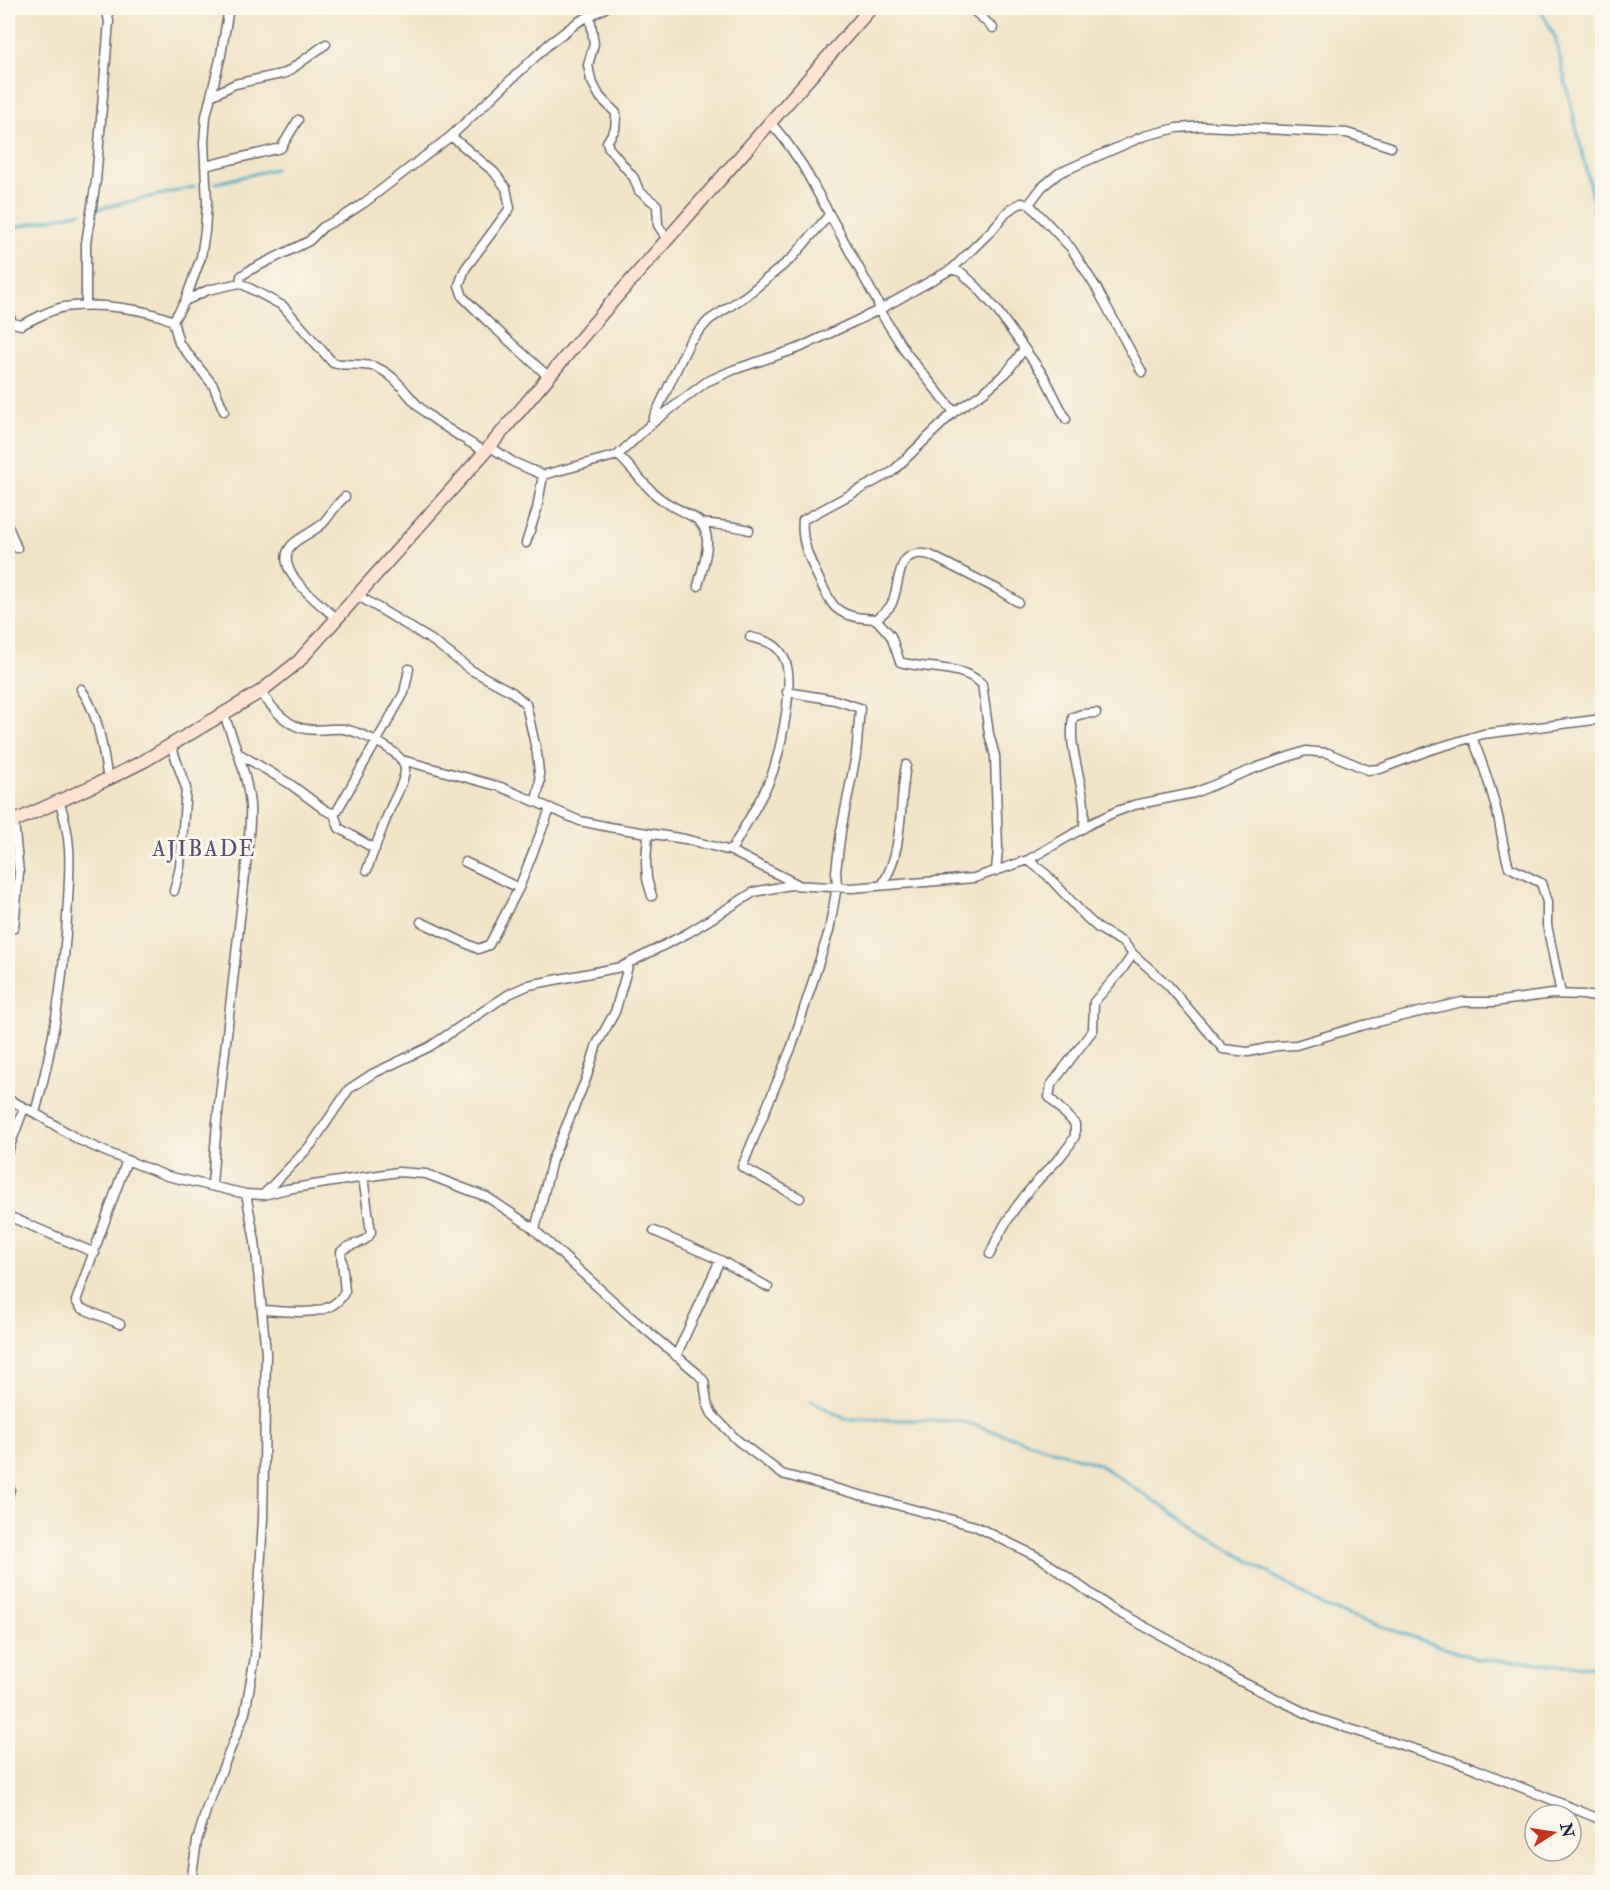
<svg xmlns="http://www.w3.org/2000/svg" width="1610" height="1890" font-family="'IM FELL Double Pica',serif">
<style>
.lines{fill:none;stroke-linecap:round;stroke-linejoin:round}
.stream{stroke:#43a9c3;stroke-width:3}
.street-casing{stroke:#6a666c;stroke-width:11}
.secondary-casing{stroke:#6a666c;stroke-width:15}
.street{stroke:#fff;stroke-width:8}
.secondary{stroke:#fee3d2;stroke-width:12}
.labels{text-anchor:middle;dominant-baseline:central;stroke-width:6;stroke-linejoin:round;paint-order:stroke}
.quarter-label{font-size:22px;letter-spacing:1.5px;fill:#585373;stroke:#fbf7ec}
</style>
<rect width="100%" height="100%" fill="#fbf7ec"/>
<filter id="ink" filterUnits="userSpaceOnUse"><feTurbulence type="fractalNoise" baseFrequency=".0167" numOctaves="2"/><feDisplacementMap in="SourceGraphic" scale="12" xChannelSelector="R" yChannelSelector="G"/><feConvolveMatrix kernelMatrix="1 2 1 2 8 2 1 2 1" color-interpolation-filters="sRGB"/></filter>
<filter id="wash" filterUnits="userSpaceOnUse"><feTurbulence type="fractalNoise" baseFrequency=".008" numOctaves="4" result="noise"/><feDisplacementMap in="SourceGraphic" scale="24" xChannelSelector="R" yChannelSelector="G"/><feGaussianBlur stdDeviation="1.35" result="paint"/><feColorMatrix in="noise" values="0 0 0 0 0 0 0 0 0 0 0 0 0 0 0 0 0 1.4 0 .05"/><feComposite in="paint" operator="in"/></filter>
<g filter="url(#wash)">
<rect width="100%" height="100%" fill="#f1e3c6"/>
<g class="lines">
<path class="stream" d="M1540 8 1555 37 1602 237
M216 183 275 169
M97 209 194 187
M8 229 81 212
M812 1401 845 1419 961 1421 1098 1464 1206 1535 1325 1607 1477 1659 1602 1667"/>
</g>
</g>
<g filter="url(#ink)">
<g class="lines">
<g class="street-casing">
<path id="street" d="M971 8 993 28
M590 16 594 44 588 65 591 80 600 97 616 113V118L615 129 607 142 609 148 634 178 639 191 657 205 658 225 667 239
M211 96 235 84 286 73 326 44
M770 122 785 140 803 166 878 303 879 310 952 269 992 230 1009 210 1021 203 1029 204 1071 248 1097 289 1142 372
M451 136 494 172 506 188 510 208 465 269 459 285 463 297 487 321 549 377
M205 166 281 148 298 120
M1029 204 1042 187 1059 173 1144 136 1177 128 1204 126 1347 133 1391 147
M952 269 962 273 978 288 996 309 1044 376 1066 419
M240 283 241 276 250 270 309 241 323 227 344 216 364 203 451 136 549 44 578 22 605 8
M185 301 201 257 205 231 207 202 204 143 206 116 221 55 229 8
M86 306V243L96 181 109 21 106 8
M8 315 13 323 21 325C35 319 50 309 65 307 97 303 144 308 173 321
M224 411 213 385 179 343 173 321 185 301 208 290 240 283 283 306 333 363C347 366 362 363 375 367 397 374 409 400 426 413 444 428 465 439 485 452
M954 412 984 392 1007 372 1024 349
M653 419 690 341 709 320 747 295 792 258 829 215
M489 446 513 462 543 475 618 455 651 424 706 382 733 370 799 348 879 310 907 354 954 412 892 472 803 520C802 530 803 539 806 548 809 559 828 601 836 608 848 618 862 618 876 619 881 615 888 610 891 605 902 585 893 546 930 555L997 589 1018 602
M618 455C632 468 643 484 657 496 668 505 681 510 693 517 718 530 703 565 698 586
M701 523C717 525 734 525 749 530
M8 526 17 548
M526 543 537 509 543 475
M357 595 433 641 471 670 512 692 526 704 537 754 540 782 536 802
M336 618C320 603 267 567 294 543 303 535 316 531 324 522 332 513 335 505 345 497
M876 619 891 636 900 662C926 670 961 664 982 684L989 734 995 756 998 849 996 871
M81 689C100 716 102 748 108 779
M260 692C271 706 284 723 301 728 315 732 329 728 343 729 359 731 406 752 405 770 404 784 395 797 390 809 382 829 374 849 367 870
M787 692 835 700 860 708 856 755 841 831 836 871 837 886 829 931 792 1046 742 1167 800 1198
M1472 737C1483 764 1493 793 1499 821 1502 837 1504 852 1509 867L1541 883 1547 902V925L1561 994
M171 745 186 788 180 867 174 891
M238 753 290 784 325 810 334 814 337 811 404 693 409 669
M402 760 501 787 580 821 609 827 685 839 731 851 797 884
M334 814 339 828 375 849
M1084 828C1084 820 1085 812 1084 805 1081 774 1068 748 1073 717L1082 714 1096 713
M648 833 646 863 647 879 652 896
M731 851C743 829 756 808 767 786 779 762 793 693 787 667 786 660 781 651 776 647 769 641 759 639 750 637
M465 862 519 888
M882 885C904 851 899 804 906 765
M421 922 478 949 489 945 519 888 550 809
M14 928 19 873 14 822
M1133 954 1168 985 1223 1049 1248 1052 1277 1046 1296 1045 1360 1026 1462 1002H1494L1552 994 1583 995 1602 998
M8 1099 35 1113 79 1140 111 1154 167 1176 246 1194 263 1195 287 1189 398 1172 426 1174 487 1197 529 1225 632 1318 697 1373 704 1381 707 1403 712 1414 737 1440 782 1474 975 1526 1042 1559 1114 1610 1210 1662 1236 1679 1318 1719 1466 1765 1602 1820
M35 1113C54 1044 65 972 68 900 70 864 72 836 59 801
M8 1151 24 1108
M212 1185 217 1122 248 848C249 834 251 819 250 805 247 774 235 744 224 715
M264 1194 311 1145 349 1089 372 1074 429 1047 509 994 529 985 621 967 688 933 754 892 790 885 852 888 974 878 1028 860 1092 823 1115 812 1134 805 1194 793 1258 767 1306 751 1328 753 1368 770 1380 769 1427 751 1483 734 1602 719
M8 1216 95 1253
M535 1230 552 1160 586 1079 597 1044 615 1012 629 963
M654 1231 720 1260 676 1356
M990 1254C1002 1225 1021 1198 1042 1176 1054 1164 1067 1151 1075 1136V1124L1049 1097 1051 1085 1093 1030 1094 1002 1122 970 1133 954 1124 943 1098 928 1086 917 1047 875 1028 860
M720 1260 768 1287
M263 1310C288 1311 332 1320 345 1291L341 1252C349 1242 367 1245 371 1232L363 1177
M120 1324 81 1308 76 1301 127 1160
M8 1483 10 1489 8 1496
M191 1882 197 1841 207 1807 245 1713 255 1657 263 1519 266 1353 255 1241 246 1194"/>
</g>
<g class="secondary-casing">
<path id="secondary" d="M8 824 108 779 144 761 260 692 298 662 485 452 605 310 871 8"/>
</g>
<use href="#street" class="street"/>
<use href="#secondary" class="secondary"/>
</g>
</g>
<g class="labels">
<g class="quarter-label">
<text x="204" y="849">AJIBADE</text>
</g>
</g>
<rect width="1610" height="1890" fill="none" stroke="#fbf7ec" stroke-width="30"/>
<g transform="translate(1553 1833) rotate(78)"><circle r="28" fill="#fbf7ec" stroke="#a4a2a5" stroke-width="1.5"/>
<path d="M0-4.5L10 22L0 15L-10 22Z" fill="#c8321e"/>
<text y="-9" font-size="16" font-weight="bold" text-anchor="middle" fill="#22223b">N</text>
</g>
</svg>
